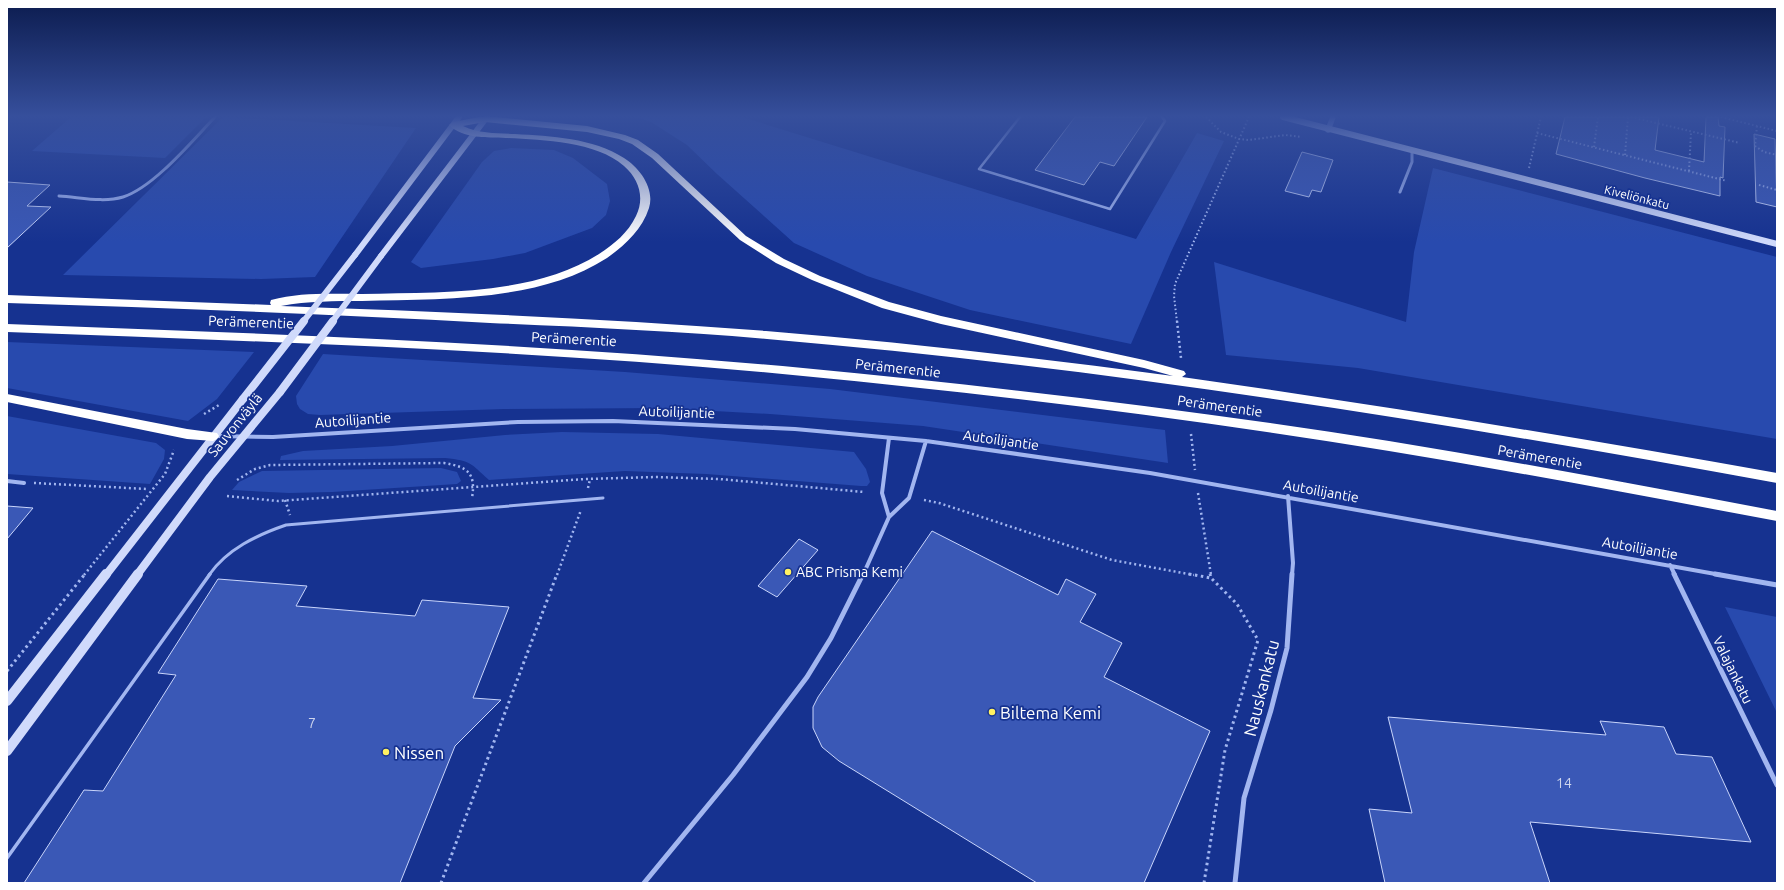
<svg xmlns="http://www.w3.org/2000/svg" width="1784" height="890" font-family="Ubuntu,sans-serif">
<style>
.green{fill:#284aae}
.building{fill:#3a58b6;stroke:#c9d5fb}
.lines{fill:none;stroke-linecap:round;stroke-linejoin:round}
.path-far2{stroke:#a2b6f0;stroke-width:2;stroke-dasharray:1.5 2.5;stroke-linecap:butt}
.path-far1{stroke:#a2b6f0;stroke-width:2.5;stroke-dasharray:2 3;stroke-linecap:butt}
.path{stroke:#a2b6f0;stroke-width:3;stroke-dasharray:2.5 3.5;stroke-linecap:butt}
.service-far2{stroke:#a2b6f0;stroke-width:2.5}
.service-far1{stroke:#a2b6f0;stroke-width:3}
.service{stroke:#a2b6f0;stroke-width:3.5}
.minor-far2{stroke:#a2b6f0;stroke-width:3}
.minor-far1{stroke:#a2b6f0;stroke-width:4}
.minor{stroke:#a2b6f0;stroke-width:5}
.tertiary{stroke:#a2b6f0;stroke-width:5.5}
.secondary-far2{stroke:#d0dafb;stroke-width:6}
.secondary-far1{stroke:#d0dafb;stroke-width:8}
.secondary{stroke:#d0dafb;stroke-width:10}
.motorway{fill:#fff;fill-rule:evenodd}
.secondary-bridge-far1{stroke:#d0dafb;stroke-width:6}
.secondary-bridge{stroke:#d0dafb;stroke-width:8}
.poi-dot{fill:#fff161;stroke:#163290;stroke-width:1.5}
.labels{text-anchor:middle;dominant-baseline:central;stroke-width:3.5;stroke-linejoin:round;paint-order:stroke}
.far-street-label{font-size:12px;fill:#fff;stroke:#163290}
.street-label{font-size:14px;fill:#fff;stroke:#163290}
.poi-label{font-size:14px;fill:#fff;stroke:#163290;text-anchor:start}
.near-number-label{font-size:14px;fill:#ced5ed}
.near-street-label{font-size:17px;fill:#fff;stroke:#163290}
.near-poi-label{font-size:17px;fill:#fff;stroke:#163290;text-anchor:start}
</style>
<rect width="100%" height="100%" fill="#163290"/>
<path class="green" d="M71 117H206L165 158 32 151Z
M223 117 416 128 315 277 261 279 63 275Z
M636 117H742L1136 239 1197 133 1224 141 1171 252 1131 344 970 310 867 276 794 243 717 174 687 145 651 122Z
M511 148 554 150 573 158 607 184 610 201 606 215 592 228 525 253 493 259 421 268 411 262 482 162 494 151Z
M1433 168 1777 257V439L1358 368 1226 355 1214 262 1406 322 1414 252Z
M7 342 254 352 217 399 188 421 7 388Z
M323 354 625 372 830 389 1165 430 1168 463 923 426 770 414 660 408 504 409 320 415 308 414 300 409 297 404 296 396Z
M7 416 156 443 165 450 164 459 150 484 7 474Z
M562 432 658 434 854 452 866 469 870 482 867 486H861L706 474 625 471 489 480C470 463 472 461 445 458L280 460 281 456 303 451 392 446 505 435Z
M441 468 457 472 461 481 457 484 332 492 289 493 232 490 239 482 262 471Z
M1725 607 1777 617V713Z"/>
<path class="building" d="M1075 117H1147L1114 166 1100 162 1084 185 1035 170Z
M1565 117H1659L1655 150 1704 162 1706 117H1718L1719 126 1725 127 1723 178 1720 177V196L1645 178 1556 154Z
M1754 134 1775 139 1777 207 1756 202Z
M1302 152 1333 160 1321 192 1312 190 1309 197 1285 191Z
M7 182 50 185 27 206 51 207 7 248Z
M7 506 33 508 7 539Z
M932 531 1058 595 1066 579 1096 594 1080 622 1122 643 1104 677 1210 731 1144 883H1037L839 761 822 747 813 728V707L818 697Z
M799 539 818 550 777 597 758 586Z
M218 579 307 586 296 606 415 616 422 600 509 607 473 698 501 700 455 746 400 883H24L84 790 103 791 176 675 158 673Z
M1388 717 1606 735 1600 721 1664 727 1676 754 1712 757 1751 842 1530 822 1550 883H1385L1369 809 1412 813Z"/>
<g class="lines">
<path class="path-far2" d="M1206 117 1221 132 1239 139 1249 140 1285 135 1302 137
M1631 117 1740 143
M1721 117 1777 131
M1757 126 1755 146 1764 152 1777 155
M1537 133 1727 181
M1594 147 1598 117
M1625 155 1628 117
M1529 168 1541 117
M1689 171 1691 132
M1759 185 1777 190
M1177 322 1174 296 1175 284 1249 117"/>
<path class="path-far1" d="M1177 321 1181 358
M204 414 219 405
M1191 434 1195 470
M237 480 255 469 270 465 444 463C468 467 476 473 472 498
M34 483 147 489
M588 488 590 479
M1198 493 1211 575
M227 496 278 501 585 479 656 477 719 479 864 492
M285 500 290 515
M924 500 939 503 1112 560 1194 575
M84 575 165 474 174 450
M557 575 581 510"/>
<path class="path" d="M1189 574 1211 578
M7 671 85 574
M441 883 557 574
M1204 883 1225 750 1258 640 1237 604 1211 578 1210 574"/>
<path class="service-far2" d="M1020 117 979 169 1110 209 1165 121 1162 117"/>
<path class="service-far1" d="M209 575C227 549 257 535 286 525L603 498"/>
<path class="service" d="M7 858 210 574"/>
<path class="minor-far2" d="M1400 192 1412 162V151
M59 196C79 197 103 203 123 197 154 187 192 141 215 117"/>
<path class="minor-far1" d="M215 436 273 437 518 422 613 421 795 429 926 441 1150 473 1721 575
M889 438 882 493 889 517
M7 481 24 483
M1288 496 1293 563 1292 575
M1670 565 1675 575
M863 575 889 517 909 498 926 441"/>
<path class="minor" d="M1674 574 1777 785
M1715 574 1777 585
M644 883 733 775 807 677 831 638 863 574
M1235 883 1244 798 1271 710 1287 648 1292 574"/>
<path class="tertiary" d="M1328 130 1333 117"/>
<path class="secondary-far2" d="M1283 117 1777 244
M355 255 459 117
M381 256 487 117"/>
<path class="secondary-far1" d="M106 575 243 399
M137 575 210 477 280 392"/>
<path class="secondary" d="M7 701 106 574
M7 751 138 574"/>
<path class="motorway" d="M479 117H496L587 126 625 135 638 140 658 154 746 236 784 259 820 276 889 302 941 316 1144 360 1184 371 1186 374 1182 377C1381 405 1579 438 1777 473V483C1442 422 1106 368 767 339 675 331 582 327 490 323 329 314 168 308 7 303V295L271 305 270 303 271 300C301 292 332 294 362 294 438 292 533 296 599 254 614 244 628 233 636 216 645 198 639 179 624 166 595 141 542 140 506 138 487 137 463 139 449 125L453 122ZM485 122 587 132 619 139 632 144 652 158 740 240 776 263 812 280 882 308 941 324 1144 368 1173 376C1038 358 902 342 766 331 605 318 443 312 281 306 308 301 335 301 362 301 441 299 539 302 607 258 625 245 642 230 649 208 655 189 640 168 624 158 593 138 551 136 515 134 497 133 480 134 463 126Z
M7 324C272 334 538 343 803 368 999 387 1195 410 1389 441 1519 462 1648 487 1777 511V521C1648 497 1519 472 1389 451 1195 419 999 395 803 376 538 350 273 342 7 332Z
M7 394 187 429 217 433 219 436 217 439 213 441 187 439 7 402Z"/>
<path class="secondary-bridge-far1" d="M303 322 355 255
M332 322 381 256"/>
<path class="secondary-bridge" d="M280 392 333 321
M243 399 304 321"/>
</g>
<linearGradient id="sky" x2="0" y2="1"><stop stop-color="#0c1c4f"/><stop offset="0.48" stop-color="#364f9c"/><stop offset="1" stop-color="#364f9c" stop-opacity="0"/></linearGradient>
<rect width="1784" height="242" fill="url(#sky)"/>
<g class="poi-dot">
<circle cx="788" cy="572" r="4"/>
<circle cx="992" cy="712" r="4"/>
<circle cx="386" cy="752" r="4"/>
</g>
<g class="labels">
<g class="far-street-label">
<text transform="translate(1637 197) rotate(14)">Kiveliönkatu</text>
</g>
<g class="street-label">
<text transform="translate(251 322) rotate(2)">Perämerentie</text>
<text transform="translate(574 339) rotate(3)">Perämerentie</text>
<text transform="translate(898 368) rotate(6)">Perämerentie</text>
<text transform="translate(1220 406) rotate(8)">Perämerentie</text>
<text transform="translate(677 412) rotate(2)">Autoilijantie</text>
<text transform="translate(353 420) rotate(-4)">Autoilijantie</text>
<text transform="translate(235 425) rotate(-51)">Sauvonväylä</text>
<text transform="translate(1001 440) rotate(8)">Autoilijantie</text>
<text transform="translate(1540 457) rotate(10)">Perämerentie</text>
<text transform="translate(1321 491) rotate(10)">Autoilijantie</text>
<text transform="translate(1640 548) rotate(10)">Autoilijantie</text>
<text transform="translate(1733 670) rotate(64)">Valajankatu</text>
</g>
<g class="poi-label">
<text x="796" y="572">ABC Prisma Kemi</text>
</g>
<g class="near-number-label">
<text x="312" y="723">7</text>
<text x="1564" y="783">14</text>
</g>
<g class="near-street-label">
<text transform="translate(1261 688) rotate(-76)">Nauskankatu</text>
</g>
<g class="near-poi-label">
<text x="1000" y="712">Biltema Kemi</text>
<text x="394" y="752">Nissen</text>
</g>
</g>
<rect width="1784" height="890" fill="none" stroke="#ffffff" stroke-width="16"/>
</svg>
